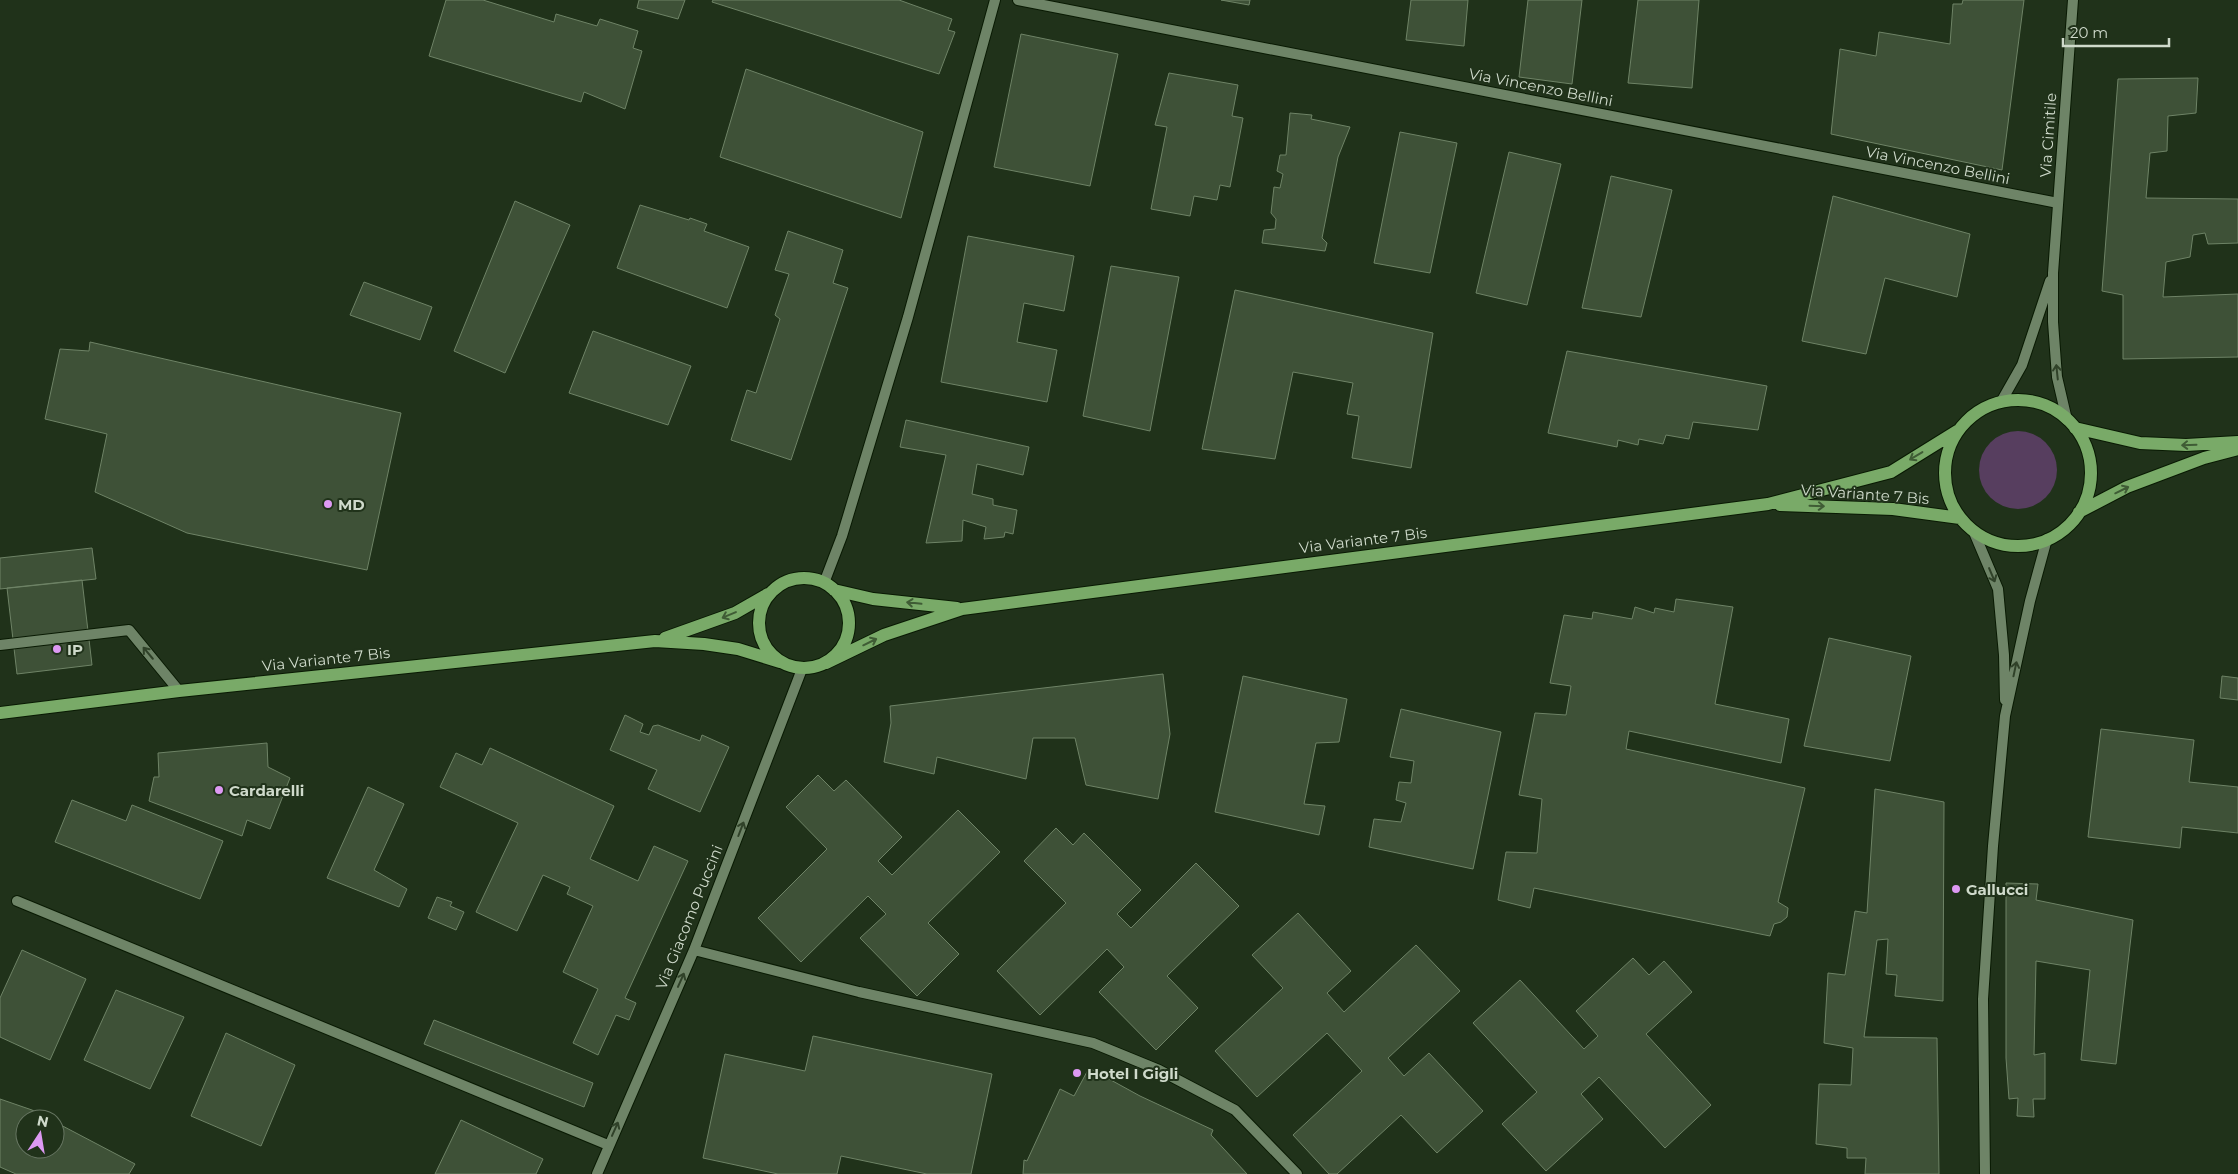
<svg xmlns="http://www.w3.org/2000/svg" width="2238" height="1174" font-family="Montserrat,sans-serif">
<style>
.green{fill:#573e5f}
.building{fill:#3e5137;stroke:#6e8366}
.lines{fill:none;stroke-linecap:round;stroke-linejoin:round}
.service-casing{stroke:#091a03;stroke-width:12}
.minor-casing{stroke:#091a03;stroke-width:12}
.tertiary-casing{stroke:#091a03;stroke-width:12}
.primary-casing{stroke:#091a03;stroke-width:14}
.service{stroke:#6e8467;stroke-width:10}
.minor{stroke:#6e8467;stroke-width:10}
.tertiary{stroke:#6e8467;stroke-width:10}
.primary{stroke:#79aa68;stroke-width:12}
.oneway{stroke:#304229}
.oneway2{stroke:#3f5c35}
.poi-dot{fill:#dd99f3;stroke:#20321a;stroke-width:2}
.labels{text-anchor:middle;dominant-baseline:central;stroke-width:4;stroke-linejoin:round;paint-order:stroke}
.street-label{font-size:15px;fill:#cfdacb;stroke:#20321a}
.poi-label{font-size:15px;font-weight:bold;fill:#cfdacb;stroke:#20321a;text-anchor:start}
</style>
<rect width="100%" height="100%" fill="#20321a"/>
<path class="green" d="M1979 470a39 39 0 1 1 78 0a39 39 0 1 1-78 0Z"/>
<path class="building" d="M446 0H483L554 22 556 14 597 26 600 19 638 31 633 48 642 51 625 109 584 92 581 102 429 56Z
M639 0H685L678 19 637 8Z
M713 0H899L952 19 948 30 955 32 939 74 712 2Z
M1221 0H1250L1249 5Z
M1411 0H1468L1464 46 1406 40Z
M1528 0H1582L1572 84 1519 77Z
M1638 0H1699L1692 88 1628 83Z
M1963 0H2024L2002 170 1831 134 1840 49 1876 56 1879 32 1950 44 1953 4H1962Z
M1021 34 1118 54 1090 186 994 167Z
M746 69 923 132 901 218 720 157Z
M1169 73 1238 85 1232 116 1243 118 1230 187 1220 185 1217 200 1194 196 1190 216 1151 209 1167 127 1155 125Z
M2198 78 2196 113 2168 116 2167 151 2150 153 2146 198 2238 199V243L2208 244 2205 233 2193 235 2190 257 2166 262 2163 297 2238 294V357L2123 359V295L2102 291 2118 79Z
M1290 113 1312 115 1311 119 1350 127 1338 157 1322 238 1327 243 1325 251 1262 243 1264 230 1275 229 1276 219 1271 213 1274 187 1280 188 1283 174 1277 171 1280 155H1286Z
M1400 132 1457 143 1430 273 1374 263Z
M1509 152 1561 164 1527 305 1476 293Z
M1611 176 1672 190 1641 317 1582 308Z
M1833 196 1970 234 1957 297 1885 278 1866 354 1802 341Z
M515 201 570 225 505 373 454 351Z
M640 205 689 220 690 218 707 224 704 231 749 247 727 308 617 268Z
M788 231 843 250 833 283 848 288 791 460 731 440 747 390 756 393 780 319 775 315 789 274 775 270Z
M968 236 1074 256 1064 311 1024 303 1017 342 1057 350 1047 402 941 382Z
M1111 266 1179 277 1150 431 1083 416Z
M364 282 432 307 420 340 350 315Z
M1235 290 1433 333 1411 468 1352 458 1359 416 1347 414 1353 383 1293 372 1275 459 1202 449Z
M593 331 691 366 668 425 569 393Z
M90 342 401 413 367 570 187 533 95 492 107 434 45 419 60 349 89 351Z
M1567 351 1767 386 1758 430 1693 422 1689 439 1666 435 1663 444 1639 439 1638 445 1618 440 1617 447 1548 433Z
M906 420 1029 447 1023 475 977 464 972 494 993 499V505L1017 510 1013 534 1005 532 1004 537 984 539 986 527 963 520 962 541 926 543 946 455 900 447Z
M92 548 96 579 0 589V558Z
M82 580 92 665 17 674 7 588Z
M1676 599 1733 607 1715 704 1789 719 1781 763 1629 731 1626 749 1805 788 1778 902 1788 908 1787 917 1781 922 1774 924 1770 936 1534 888 1530 908 1498 900 1506 852 1537 853 1542 799 1519 795 1535 713 1566 715 1571 686 1550 683 1564 615 1592 619 1593 612 1632 619 1635 607 1654 613 1655 608 1674 612Z
M1829 638 1911 656 1890 761 1804 746Z
M1163 674 1170 734 1158 799 1086 785 1075 738H1033L1026 779 937 757 934 774 884 762 891 723 890 706Z
M1243 676 1347 699 1339 742 1316 743 1304 804 1325 806 1319 835 1215 812Z
M2222 676 2238 678V700L2220 698Z
M1401 709 1501 732 1473 869 1369 847 1374 819 1401 822 1406 803 1396 800 1399 782 1411 783 1414 761 1390 757Z
M625 715 643 724 640 732 649 735 653 726 658 725 700 741 702 735 729 747 700 812 648 789 657 770 610 750Z
M2101 729 2194 740 2189 782 2238 787V833L2182 827 2180 848 2088 837Z
M267 743 268 767 290 778 270 829 247 820 242 836 149 801 154 777H159L158 753Z
M490 748 614 806 590 859 638 881 654 846 688 861 625 998 636 1003 629 1020 616 1015 598 1055 573 1043 598 989 563 972 593 906 567 894 570 887 543 875 517 931 476 912 518 823 440 787 456 753 482 765Z
M818 775 834 791 846 780 902 837 878 861 892 875 958 810 1000 852 928 923 959 954 917 996 860 938 886 914 868 896 801 962 758 918 827 849 786 807Z
M368 787 404 804 374 870 407 889 399 907 327 878Z
M1875 789 1944 802 1943 1001 1895 996 1897 975 1886 974 1888 939 1877 940 1864 1037 1937 1038 1939 1174H1865L1866 1158H1847V1148L1816 1144 1819 1084 1851 1085 1853 1048 1824 1043 1828 973 1845 975 1855 911 1867 913Z
M72 800 126 821 132 805 223 841 200 899 55 842Z
M1056 828 1073 845 1084 833 1141 890 1117 914 1131 928 1196 863 1239 906 1167 976 1198 1008 1156 1050 1099 992 1124 967 1107 949 1040 1015 997 971 1066 903 1024 861Z
M2006 883 2038 884 2036 900 2133 920 2116 1064 2081 1060 2090 970 2036 961 2034 1055 2045 1053V1099H2033L2034 1117 2017 1116 2018 1098 2009 1099 2006 1058Z
M437 897 452 902 450 906 464 912 456 930 428 918Z
M1298 913 1351 971 1327 993 1344 1012 1416 945 1460 991 1388 1058 1404 1076 1429 1053 1483 1111 1437 1153 1401 1115 1337 1174H1329L1293 1135 1362 1071 1327 1033 1257 1097 1215 1051 1283 988 1252 955Z
M22 950 86 979 50 1060 0 1037V998Z
M1633 958 1649 975 1664 961 1692 992 1646 1034 1711 1105 1665 1148 1599 1077 1581 1094 1603 1119 1546 1171 1502 1124 1537 1092 1473 1023 1520 980 1584 1049 1598 1036 1576 1011Z
M116 990 184 1017 150 1089 84 1060Z
M434 1020 593 1083 584 1107 424 1044Z
M226 1033 295 1065 261 1146 191 1116Z
M813 1036 992 1074 971 1174H927L841 1156 837 1174H778L703 1158 725 1054 805 1071Z
M1089 1068 1140 1096 1213 1130 1211 1135 1247 1174H1023L1024 1160 1027 1161 1060 1089 1074 1096Z
M0 1099 32 1110 49 1119H25V1149H55V1122L135 1164 129 1174H16L0 1167Z
M461 1120 543 1159 536 1174H435Z"/>
<g class="lines">
<g class="service-casing">
<path id="service" d="M0 645 129 630 179 691"/>
</g>
<g class="minor-casing">
<path id="minor" d="M1018 0 2058 203
M824 583 842 536 908 317 995 0
M17 901 608 1145
M694 950 859 992 1093 1043 1159 1070 1235 1110 1297 1174
M597 1174 694 950 802 669"/>
</g>
<g class="tertiary-casing">
<path id="tertiary" d="M2001 402 2022 365 2050 281
M2067 420 2057 377 2053 322V273L2073 0
M1973 530 1998 589 2004 655 2005 700
M1985 1174 1983 999 1993 846 2005 716 2030 601 2047 539"/>
</g>
<g class="primary-casing">
<path id="primary" d="M1945 473a73 73 0 1 1 146 0a73 73 0 1 1-146 0Z
M2075 428 2140 443 2186 445 2238 442
M1780 505 1893 509 1960 518
M2079 512 2127 487 2204 458 2238 449
M759 623a45 45 0 1 1 90 0a45 45 0 1 1-90 0Z
M834 590 873 599 957 608
M665 638 735 613 768 594
M826 663 884 635 962 609 1768 504 1891 472 1957 431
M0 713 179 691 655 641 704 644 738 649 780 662"/>
</g>
<use href="#service" class="service"/>
<use href="#minor" class="minor"/>
<use href="#tertiary" class="tertiary"/>
<use href="#primary" class="primary"/>
</g>
<defs><path id="oneway-shaft" d="M-6 0H5M1.5-3L5.5 0L1.5 3" fill="none" stroke-width="1.6" stroke-linecap="round" stroke-linejoin="round" transform="scale(1.25)"/></defs>
<g class="oneway">
<use href="#oneway-shaft" transform="translate(2057 372) rotate(-96)"/>
<use href="#oneway-shaft" transform="translate(1992 575) rotate(67)"/>
<use href="#oneway-shaft" transform="translate(148 653) rotate(-130)"/>
<use href="#oneway-shaft" transform="translate(2015 669) rotate(-78)"/>
<use href="#oneway-shaft" transform="translate(741 829) rotate(-69)"/>
<use href="#oneway-shaft" transform="translate(681 980) rotate(-66)"/>
<use href="#oneway-shaft" transform="translate(615 1129) rotate(-66)"/>
</g>
<g class="oneway2">
<use href="#oneway-shaft" transform="translate(2189 445) rotate(178)"/>
<use href="#oneway-shaft" transform="translate(1916 456) rotate(149)"/>
<use href="#oneway-shaft" transform="translate(2122 490) rotate(-26)"/>
<use href="#oneway-shaft" transform="translate(1817 506) rotate(2)"/>
<use href="#oneway-shaft" transform="translate(914 603) rotate(-174)"/>
<use href="#oneway-shaft" transform="translate(729 615) rotate(157)"/>
<use href="#oneway-shaft" transform="translate(870 642) rotate(-26)"/>
</g>
<g class="poi-dot">
<circle cx="328" cy="504" r="5"/>
<circle cx="57" cy="649" r="5"/>
<circle cx="219" cy="790" r="5"/>
<circle cx="1956" cy="889" r="5"/>
<circle cx="1077" cy="1073" r="5"/>
</g>
<g class="labels">
<g class="street-label">
<text transform="translate(1541 87) rotate(11)">Via Vincenzo Bellini</text>
<text transform="translate(2048 135) rotate(-86)">Via Cimitile</text>
<text transform="translate(1938 165) rotate(11)">Via Vincenzo Bellini</text>
<text transform="translate(1865 494) rotate(4)">Via Variante 7 Bis</text>
<text transform="translate(1363 540) rotate(-7)">Via Variante 7 Bis</text>
<text transform="translate(326 659) rotate(-6)">Via Variante 7 Bis</text>
<text transform="translate(689 917) rotate(-68)">Via Giacomo Puccini</text>
</g>
<g class="poi-label">
<text x="338" y="504">MD</text>
<text x="67" y="649">IP</text>
<text x="229" y="790">Cardarelli</text>
<text x="1966" y="889">Gallucci</text>
<text x="1087" y="1073">Hotel I Gigli</text>
</g>
</g>
<g transform="translate(40 1134) rotate(12)"><circle r="24" fill="#20321a" stroke="#667561"/>
<path d="M0-4L9 19L0 12L-9 19Z" fill="#dd99f3"/>
<text y="-8" font-size="14" font-weight="bold" text-anchor="middle" fill="#cfdacb">N</text>
</g>
<path d="M2063 38v8h106v-8" fill="none" stroke="#cfdacb" stroke-width="2.5"/>
<text x="2070" y="38" font-size="15" fill="#cfdacb" stroke="#20321a" stroke-width="4" paint-order="stroke">20 m</text>
</svg>
